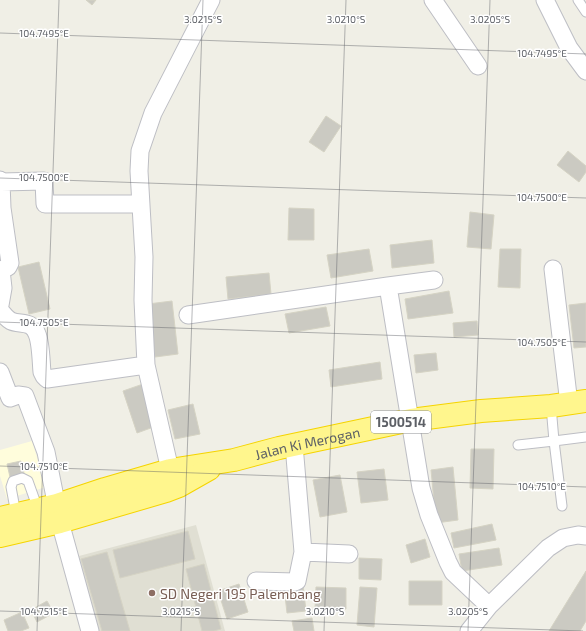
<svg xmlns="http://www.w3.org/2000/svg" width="586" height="631" font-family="'Exo 2',sans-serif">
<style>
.commercial{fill:#fffddc}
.education{fill:#e0dfd3}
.building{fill:#cbcac2;stroke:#d5d3c4}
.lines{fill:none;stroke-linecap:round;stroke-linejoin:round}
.lane-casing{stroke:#bdbec4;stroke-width:11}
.street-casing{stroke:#bdbec4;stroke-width:19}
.highway-casing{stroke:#f5d400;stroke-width:24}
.lane{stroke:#fff;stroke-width:9}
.street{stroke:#fff;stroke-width:17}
.highway{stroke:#fff68d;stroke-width:22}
.ticks{fill:none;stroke:#5d6066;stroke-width:1;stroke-opacity:0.45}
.education-dot{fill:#8d6e63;stroke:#fff;stroke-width:1.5}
.labels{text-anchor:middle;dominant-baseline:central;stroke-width:3;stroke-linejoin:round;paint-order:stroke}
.shield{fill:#fff;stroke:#8e9094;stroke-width:1}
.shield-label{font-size:13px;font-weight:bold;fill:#5d6066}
.street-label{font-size:14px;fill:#5d6066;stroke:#fff}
.education-label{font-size:14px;fill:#785e54;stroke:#fff;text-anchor:start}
.ticks-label{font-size:10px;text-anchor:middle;fill:#5d6066;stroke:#fff;stroke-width:3;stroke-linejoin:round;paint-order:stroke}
</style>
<rect width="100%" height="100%" fill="#f0efe6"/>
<path class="commercial" d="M32 441 46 487 7 499 0 476V450Z"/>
<path class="education" d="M196 525 225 631H99L79 556Z"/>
<path class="building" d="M86 0H96L92 5Z
M326 116 341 126 324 152 309 142Z
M568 151 586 166V172L579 182 557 165Z
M289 208 314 209V240H288Z
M470 212 494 215 491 249 467 247Z
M432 240 434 263 392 268 390 245Z
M369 249 373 271 331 278 327 255Z
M500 249H521L520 288 498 287Z
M39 262 50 309 29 314 18 267Z
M269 273 271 294 228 299 226 277Z
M449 291 453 313 408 319 405 299Z
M172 301 178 354 155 357 148 304Z
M586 303V347L574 348 569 305Z
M326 307 330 326 289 333 285 314Z
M477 321 478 335 454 337 453 323Z
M436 353 438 370 416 373 414 355Z
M380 362 382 379 331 387 329 370Z
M146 383 159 425 137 433 123 391Z
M193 404 200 434 175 439 168 410Z
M471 449H494L493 489 470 488Z
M21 461 24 473 10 477 7 464Z
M453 467 458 520 436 523 431 470Z
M384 469 388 500 361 503 357 472Z
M340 475 347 512 320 517 313 480Z
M492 524 496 540 454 548 451 533Z
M188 531 195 559 120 578 113 550Z
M425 539 430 557 411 563 406 545Z
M499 548 502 565 462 571 459 554Z
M107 552 130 631H102L81 559Z
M359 558 382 559 381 580 359 579Z
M204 564 221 629 214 631H202L186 569Z
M586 571V621L580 631H549Z
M409 581H442V605H409Z
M239 584 248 612 227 619 218 591Z
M303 585 306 611 287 613 284 587Z
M316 587 346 588V609H315Z
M360 587 377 588 374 627 357 625Z
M47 601 54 613 37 622 31 610Z
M22 612 29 628 21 631H8L4 620Z
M312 618 314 631H294L292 621Z"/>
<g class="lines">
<g class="lane-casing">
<path id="lane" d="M578 0 586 12
M551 406 554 441 586 437
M518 445 554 441 562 506
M16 514 11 487 13 481 22 478 28 481 38 509"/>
</g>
<g class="street-casing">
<path id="street" d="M433 0 478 66
M545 0 569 48 586 71
M0 180 1 182 44 181 45 204H141
M553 269 569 404
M388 286 434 280
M0 305 3 288 1 270 8 267 10 263 2 208 1 182
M0 310C3 314 6 318 11 321 20 325 32 320 37 334 41 343 41 362 42 372L44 376 47 379 146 365 170 470
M188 315 388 286 421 488 429 515 448 562 453 572 489 606
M146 365 143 300 144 257 139 171 140 151 153 113 211 0
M0 372 10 398 18 395 25 396 46 452 60 522 90 631
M303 552 349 554
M256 581 295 582 297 581 303 552 294 445
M469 631 489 606 548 548 563 538 578 535 586 536"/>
</g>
<g class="highway-casing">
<g id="highway">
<path id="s1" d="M0 518 57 505 105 489 170 470 234 460 279 448 411 420 481 411 551 406 586 401"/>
<path d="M0 536 60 522 166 491 179 486 209 469"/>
</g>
</g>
<use href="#lane" class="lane"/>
<use href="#street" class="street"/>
<use href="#highway" class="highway"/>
</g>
<path class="ticks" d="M0 33 586 54M0 178 586 198M0 322 586 342M0 466 586 487M0 611 583 631M37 631 59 0M181 631 203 0M324 631 346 0M468 631 490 0"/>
<circle class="education-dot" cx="152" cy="593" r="4"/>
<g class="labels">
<rect class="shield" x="371" y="411" width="60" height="22" rx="3"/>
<g class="shield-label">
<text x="401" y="422">1500514</text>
</g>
<g class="street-label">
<text stroke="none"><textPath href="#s1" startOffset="317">Jalan Ki Merogan</textPath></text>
</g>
<g class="education-label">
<text x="160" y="593">SD Negeri 195 Palembang</text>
</g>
</g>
<g class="ticks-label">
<text x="203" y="23">3.0215°S</text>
<text x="346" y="23">3.0210°S</text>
<text x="490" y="23">3.0205°S</text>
<text x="44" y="37">104.7495°E</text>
<text x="542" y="57">104.7495°E</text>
<text x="44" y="181">104.7500°E</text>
<text x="542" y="201">104.7500°E</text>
<text x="44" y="326">104.7505°E</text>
<text x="542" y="346">104.7505°E</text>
<text x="44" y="470">104.7510°E</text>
<text x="542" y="490">104.7510°E</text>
<text x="44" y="615">104.7515°E</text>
<text x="181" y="615">3.0215°S</text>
<text x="325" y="615">3.0210°S</text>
<text x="468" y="615">3.0205°S</text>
</g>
</svg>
